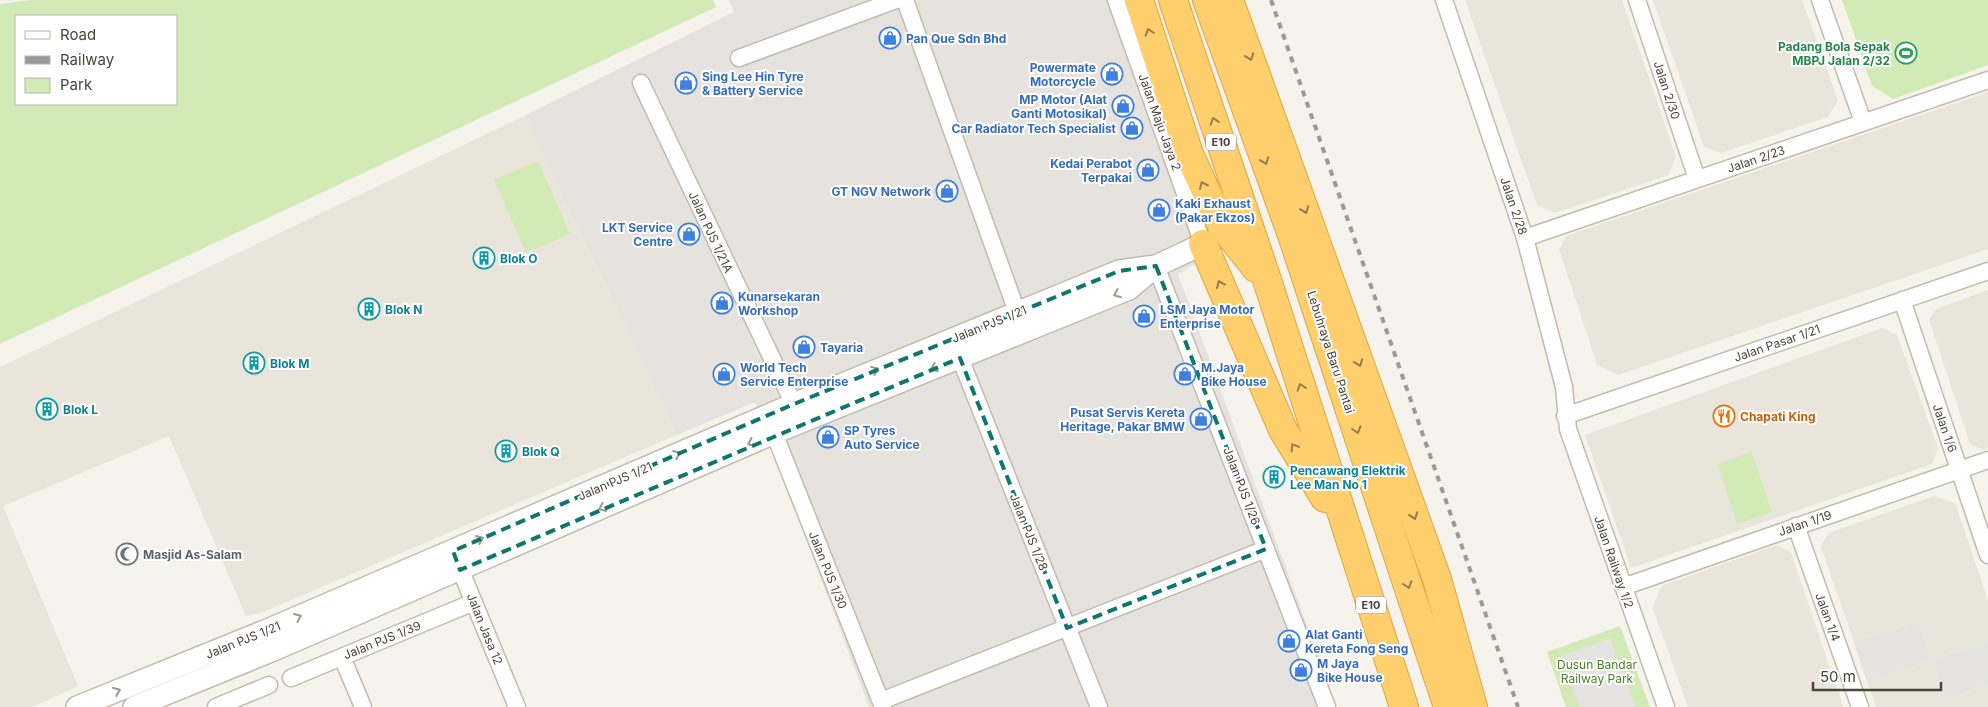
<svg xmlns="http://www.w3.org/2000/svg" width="1988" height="707" font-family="Inter,sans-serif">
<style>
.residential{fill:#eae5da}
.industrial{fill:#e6e2dd}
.green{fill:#d2eab5;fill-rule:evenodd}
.parking{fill:#e5e3e0}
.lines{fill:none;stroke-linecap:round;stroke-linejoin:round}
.minor-casing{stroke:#c2bbae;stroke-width:19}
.tertiary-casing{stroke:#c2bbae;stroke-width:24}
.motorway-casing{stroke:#e0a43c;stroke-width:30}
.minor{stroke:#fff;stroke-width:16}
.tertiary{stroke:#fff;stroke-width:21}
.motorway{stroke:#ffcf6e;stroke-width:28}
.rail{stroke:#9a9a9a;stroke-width:4;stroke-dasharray:6 6;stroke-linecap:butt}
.oneway{stroke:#937c4e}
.oneway2{stroke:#9c9892}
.marked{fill:none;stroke:#0f766e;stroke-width:4;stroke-dasharray:10 6;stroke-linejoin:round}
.labels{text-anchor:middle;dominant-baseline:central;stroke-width:4;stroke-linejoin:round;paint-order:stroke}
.shield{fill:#fff;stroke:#817c74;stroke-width:1}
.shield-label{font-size:11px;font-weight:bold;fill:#4b4439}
.shop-label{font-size:12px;font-weight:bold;fill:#366cbe;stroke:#fff;text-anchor:start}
.leisure-label{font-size:12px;font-weight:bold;fill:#27864d;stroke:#fff;text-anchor:end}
.street-label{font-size:12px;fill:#4b4439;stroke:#fff}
.culture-label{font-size:12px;font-weight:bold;fill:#0d838f;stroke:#fff;text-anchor:start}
.food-label{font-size:12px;font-weight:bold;fill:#c56008;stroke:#fff;text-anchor:start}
.worship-label{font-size:12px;font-weight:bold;fill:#5b616d;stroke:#fff;text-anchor:start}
.park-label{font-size:12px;fill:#4a7f2a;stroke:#fff}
</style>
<rect width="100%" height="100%" fill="#f6f3ec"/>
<path class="residential" d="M1465 0H1622L1676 156 1669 175 1555 213 1537 205Z
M1653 0H1802L1838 100 1828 117 1721 153 1704 147Z
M1988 92V249L1618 375 1597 365 1559 249 1566 236Z
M524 116 677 435 261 613 246 616 169 436 3 506 78 686 32 707H0V367Z
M1988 290V448L1983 450 1970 444 1929 320 1936 309Z
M1882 328 1897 335 1938 448 1932 464 1631 568 1585 435Z
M1934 496 1955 503 1988 600V642L1932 660 1945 699 1988 684V707H1876L1867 682 1932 660 1918 621 1854 642 1821 547 1828 533Z
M1777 545 1791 552 1843 707H1688L1653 609 1656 598 1663 585Z"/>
<path class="industrial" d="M729 0H1129L1215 253 1178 274 1337 707H869L755 402 677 435 524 116 734 12Z"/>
<path class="green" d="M31 0H713L716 7 0 344V4ZM16 16H176V104H16Z
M1842 0H1988V65L1893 99 1872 86Z
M538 161 570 234 526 253 494 180Z
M1752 452 1772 512 1737 524 1718 464Z
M1620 626 1650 707H1566L1547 652Z"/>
<path class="parking" d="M1918 621 1932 660 1988 642V684L1945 699 1932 660 1867 682 1854 642Z
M1610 638 1635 707H1579L1561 656Z"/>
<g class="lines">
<g class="minor-casing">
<path id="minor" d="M905 0 1017 312
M1116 0 1203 244
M1444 0 1525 238 1564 387 1568 429 1666 707
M1637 0 1697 179
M1820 0 1863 122
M739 58 896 0
M641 83 798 413
M1525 238 1988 80
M1156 266 1327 707
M1902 300 1988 555
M960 358 1099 707
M1565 416 1988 271
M774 433 883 707
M1796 526 1860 707
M456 559 517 707
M1623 587 1988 460
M342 657 363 707
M291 678 474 602
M881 701 1266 549
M216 707 269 685"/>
</g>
<g class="tertiary-casing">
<path id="tertiary" d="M77 707 267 630 794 404 1119 271 1156 266
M134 707 276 649 774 433 1129 289 1156 266 1203 244"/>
</g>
<g class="motorway-casing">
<path id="motorway" d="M1139 0 1189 154 1221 224 1256 268
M1173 0 1268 283 1404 707
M1207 0 1292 235 1448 707
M1229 0 1437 579 1473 707
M1203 244 1283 430 1325 498"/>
</g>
<use href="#minor" class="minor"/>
<use href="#tertiary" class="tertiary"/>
<use href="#motorway" class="motorway"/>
<path class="rail" d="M1271 0 1518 707"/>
</g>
<defs><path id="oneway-chevron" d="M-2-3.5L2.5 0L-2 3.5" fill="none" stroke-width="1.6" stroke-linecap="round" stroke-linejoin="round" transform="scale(1.25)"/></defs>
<g class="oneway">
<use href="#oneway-chevron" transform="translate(1149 32) rotate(-108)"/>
<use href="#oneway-chevron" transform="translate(1250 57) rotate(70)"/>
<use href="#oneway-chevron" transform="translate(1214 121) rotate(-108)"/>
<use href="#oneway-chevron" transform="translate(1265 161) rotate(70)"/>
<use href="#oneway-chevron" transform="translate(1203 185) rotate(-114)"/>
<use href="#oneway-chevron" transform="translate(1305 210) rotate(70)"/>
<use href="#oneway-chevron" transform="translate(1220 284) rotate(-113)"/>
<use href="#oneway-chevron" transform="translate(1359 363) rotate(70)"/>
<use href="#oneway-chevron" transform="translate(1301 387) rotate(-108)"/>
<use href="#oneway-chevron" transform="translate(1357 430) rotate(72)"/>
<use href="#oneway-chevron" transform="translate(1294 447) rotate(-122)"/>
<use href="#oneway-chevron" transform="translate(1414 516) rotate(70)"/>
<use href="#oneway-chevron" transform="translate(1408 585) rotate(72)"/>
</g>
<g class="oneway2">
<use href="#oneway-chevron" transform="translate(1117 294) rotate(158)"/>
<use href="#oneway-chevron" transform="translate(934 368) rotate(158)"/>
<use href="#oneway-chevron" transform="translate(875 370) rotate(-22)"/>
<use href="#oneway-chevron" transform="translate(751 443) rotate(156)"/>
<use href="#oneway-chevron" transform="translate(677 454) rotate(-23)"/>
<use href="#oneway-chevron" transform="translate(602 508) rotate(156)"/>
<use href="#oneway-chevron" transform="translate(480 539) rotate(-23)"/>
<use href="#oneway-chevron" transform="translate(298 617) rotate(-23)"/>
<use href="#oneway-chevron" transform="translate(117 691) rotate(-22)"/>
</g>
<path class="marked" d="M1156 266 1266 549 1067 628 960 358 460 570 453 551 794 404 1119 271Z"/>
<defs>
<g id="shop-ring" transform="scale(1.125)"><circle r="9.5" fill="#fff" stroke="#3f7fe0" stroke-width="1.5"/><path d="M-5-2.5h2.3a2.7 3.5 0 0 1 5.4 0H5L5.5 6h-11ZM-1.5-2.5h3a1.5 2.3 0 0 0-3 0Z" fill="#3f7fe0"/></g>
<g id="stadium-ring" transform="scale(1.125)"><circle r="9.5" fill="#fff" stroke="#2e9e5b" stroke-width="1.5"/><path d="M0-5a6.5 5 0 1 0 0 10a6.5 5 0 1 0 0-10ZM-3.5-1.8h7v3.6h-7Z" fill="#2e9e5b"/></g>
<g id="building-ring" transform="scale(1.125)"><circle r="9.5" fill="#fff" stroke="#0f9aa8" stroke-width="1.5"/><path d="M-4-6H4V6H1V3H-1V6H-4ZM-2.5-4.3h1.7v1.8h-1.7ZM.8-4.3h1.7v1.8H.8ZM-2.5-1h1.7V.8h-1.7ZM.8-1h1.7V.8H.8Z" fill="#0f9aa8"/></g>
<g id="restaurant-ring" transform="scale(1.125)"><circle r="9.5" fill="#fff" stroke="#e8710a" stroke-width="1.5"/><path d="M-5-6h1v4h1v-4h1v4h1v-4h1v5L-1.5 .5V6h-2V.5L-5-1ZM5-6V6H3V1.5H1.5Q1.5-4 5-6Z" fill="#e8710a"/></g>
<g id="mosque-ring" transform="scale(1.125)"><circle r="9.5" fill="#fff" stroke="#6b7280" stroke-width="1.5"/><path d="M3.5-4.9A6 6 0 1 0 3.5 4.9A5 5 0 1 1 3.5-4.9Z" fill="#6b7280"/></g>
</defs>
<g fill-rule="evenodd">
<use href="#shop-ring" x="890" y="38"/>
<use href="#stadium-ring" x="1906" y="53"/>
<use href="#shop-ring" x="1112" y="74"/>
<use href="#shop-ring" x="686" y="83"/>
<use href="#shop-ring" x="1123" y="106"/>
<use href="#shop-ring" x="1132" y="128"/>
<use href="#shop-ring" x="1148" y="170"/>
<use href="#shop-ring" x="947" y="191"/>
<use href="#shop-ring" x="1159" y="210"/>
<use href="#shop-ring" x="689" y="234"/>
<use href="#building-ring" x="484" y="258"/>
<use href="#shop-ring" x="722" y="303"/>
<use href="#building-ring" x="369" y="309"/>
<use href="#shop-ring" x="1144" y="316"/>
<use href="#shop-ring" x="804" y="347"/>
<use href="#building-ring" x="254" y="363"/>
<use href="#shop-ring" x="724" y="374"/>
<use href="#shop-ring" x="1185" y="374"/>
<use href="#building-ring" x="47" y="409"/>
<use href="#restaurant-ring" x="1724" y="416"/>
<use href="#shop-ring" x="1201" y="419"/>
<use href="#shop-ring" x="828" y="437"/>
<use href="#building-ring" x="506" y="451"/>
<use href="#building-ring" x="1274" y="477"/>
<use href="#mosque-ring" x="127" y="554"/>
<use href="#shop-ring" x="1289" y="641"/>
<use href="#shop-ring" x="1301" y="670"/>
</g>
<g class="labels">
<g class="shield">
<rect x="1206" y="133.5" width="30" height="17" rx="4"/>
<rect x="1356" y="596.5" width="30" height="17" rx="4"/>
</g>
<g class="shield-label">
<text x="1221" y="142">E10</text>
<text x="1371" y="605">E10</text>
</g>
<g class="shop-label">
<text x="906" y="38">Pan Que Sdn Bhd</text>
<text x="1096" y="67" text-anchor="end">Powermate<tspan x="1096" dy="14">Motorcycle</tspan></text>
<text x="702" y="76">Sing Lee Hin Tyre<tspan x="702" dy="14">&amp; Battery Service</tspan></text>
<text x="1107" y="99" text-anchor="end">MP Motor (Alat<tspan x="1107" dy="14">Ganti Motosikal)</tspan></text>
<text x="1116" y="128" text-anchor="end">Car Radiator Tech Specialist</text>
<text x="1132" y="163" text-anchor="end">Kedai Perabot<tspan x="1132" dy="14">Terpakai</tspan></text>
<text x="931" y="191" text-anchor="end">GT NGV Network</text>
<text x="1175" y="203">Kaki Exhaust<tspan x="1175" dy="14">(Pakar Ekzos)</tspan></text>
<text x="673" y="227" text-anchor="end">LKT Service<tspan x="673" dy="14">Centre</tspan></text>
<text x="738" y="296">Kunarsekaran<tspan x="738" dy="14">Workshop</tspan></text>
<text x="1160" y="309">LSM Jaya Motor<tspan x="1160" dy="14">Enterprise</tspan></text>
<text x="820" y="347">Tayaria</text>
<text x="740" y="367">World Tech<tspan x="740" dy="14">Service Enterprise</tspan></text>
<text x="1201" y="367">M.Jaya<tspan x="1201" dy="14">Bike House</tspan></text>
<text x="1185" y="412" text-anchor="end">Pusat Servis Kereta<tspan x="1185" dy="14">Heritage, Pakar BMW</tspan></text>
<text x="844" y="430">SP Tyres<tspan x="844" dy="14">Auto Service</tspan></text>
<text x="1305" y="634">Alat Ganti<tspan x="1305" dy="14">Kereta Fong Seng</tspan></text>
<text x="1317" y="663">M Jaya<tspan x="1317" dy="14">Bike House</tspan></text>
</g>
<g class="leisure-label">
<text x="1890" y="46">Padang Bola Sepak<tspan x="1890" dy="14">MBPJ Jalan 2/32</tspan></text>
</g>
<g class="street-label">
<text transform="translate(1667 90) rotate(72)">Jalan 2/30</text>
<text transform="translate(1160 122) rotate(70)">Jalan Maju Jaya 2</text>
<text transform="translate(1756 159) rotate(-19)">Jalan 2/23</text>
<text transform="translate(1514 206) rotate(71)">Jalan 2/28</text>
<text transform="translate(711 232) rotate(65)">Jalan PJS 1/21A</text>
<text transform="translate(989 324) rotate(-22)">Jalan PJS 1/21</text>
<text transform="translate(1777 343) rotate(-19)">Jalan Pasar 1/21</text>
<text transform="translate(1331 352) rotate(72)">Lebuhraya Baru Pantai</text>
<text transform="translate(1945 428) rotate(71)">Jalan 1/6</text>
<text transform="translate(615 481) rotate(-23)">Jalan PJS 1/21</text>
<text transform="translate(1242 486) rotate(69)">Jalan PJS 1/26</text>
<text transform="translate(1805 523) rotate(-19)">Jalan 1/19</text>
<text transform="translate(1029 532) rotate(68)">Jalan PJS 1/28</text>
<text transform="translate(1614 562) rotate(71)">Jalan Railway 1/2</text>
<text transform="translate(828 570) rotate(68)">Jalan PJS 1/30</text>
<text transform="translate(1828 617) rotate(70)">Jalan 1/4</text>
<text transform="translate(485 629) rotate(68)">Jalan Jasa 12</text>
<text transform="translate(243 640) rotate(-22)">Jalan PJS 1/21</text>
<text transform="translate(382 640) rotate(-22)">Jalan PJS 1/39</text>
</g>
<g class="culture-label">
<text x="500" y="258">Blok O</text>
<text x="385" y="309">Blok N</text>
<text x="270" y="363">Blok M</text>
<text x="63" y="409">Blok L</text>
<text x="522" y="451">Blok Q</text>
<text x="1290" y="470">Pencawang Elektrik<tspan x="1290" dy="14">Lee Man No 1</tspan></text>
</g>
<g class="food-label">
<text x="1740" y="416">Chapati King</text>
</g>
<g class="worship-label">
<text x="143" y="554">Masjid As-Salam</text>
</g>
<g class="park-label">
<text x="1597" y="664">Dusun Bandar<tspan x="1597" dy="14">Railway Park</tspan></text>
</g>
</g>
<rect x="15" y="15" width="162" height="90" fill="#ffffff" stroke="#b7b4b0"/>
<rect x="25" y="31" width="25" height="8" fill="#ffffff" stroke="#b7b4b0"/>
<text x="60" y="40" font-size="15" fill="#4b4439">Road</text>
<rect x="25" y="56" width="25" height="8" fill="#9a9a9a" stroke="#b7b4b0"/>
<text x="60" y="65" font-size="15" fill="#4b4439">Railway</text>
<rect x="25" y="78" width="25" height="15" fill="#d2eab5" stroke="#b7b4b0"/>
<text x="60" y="90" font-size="15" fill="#4b4439">Park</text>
<path d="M1813 682v8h128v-8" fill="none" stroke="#4b4439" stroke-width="2.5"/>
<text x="1820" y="682" font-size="15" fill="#4b4439" stroke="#ffffff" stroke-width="4" paint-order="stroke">50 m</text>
</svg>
